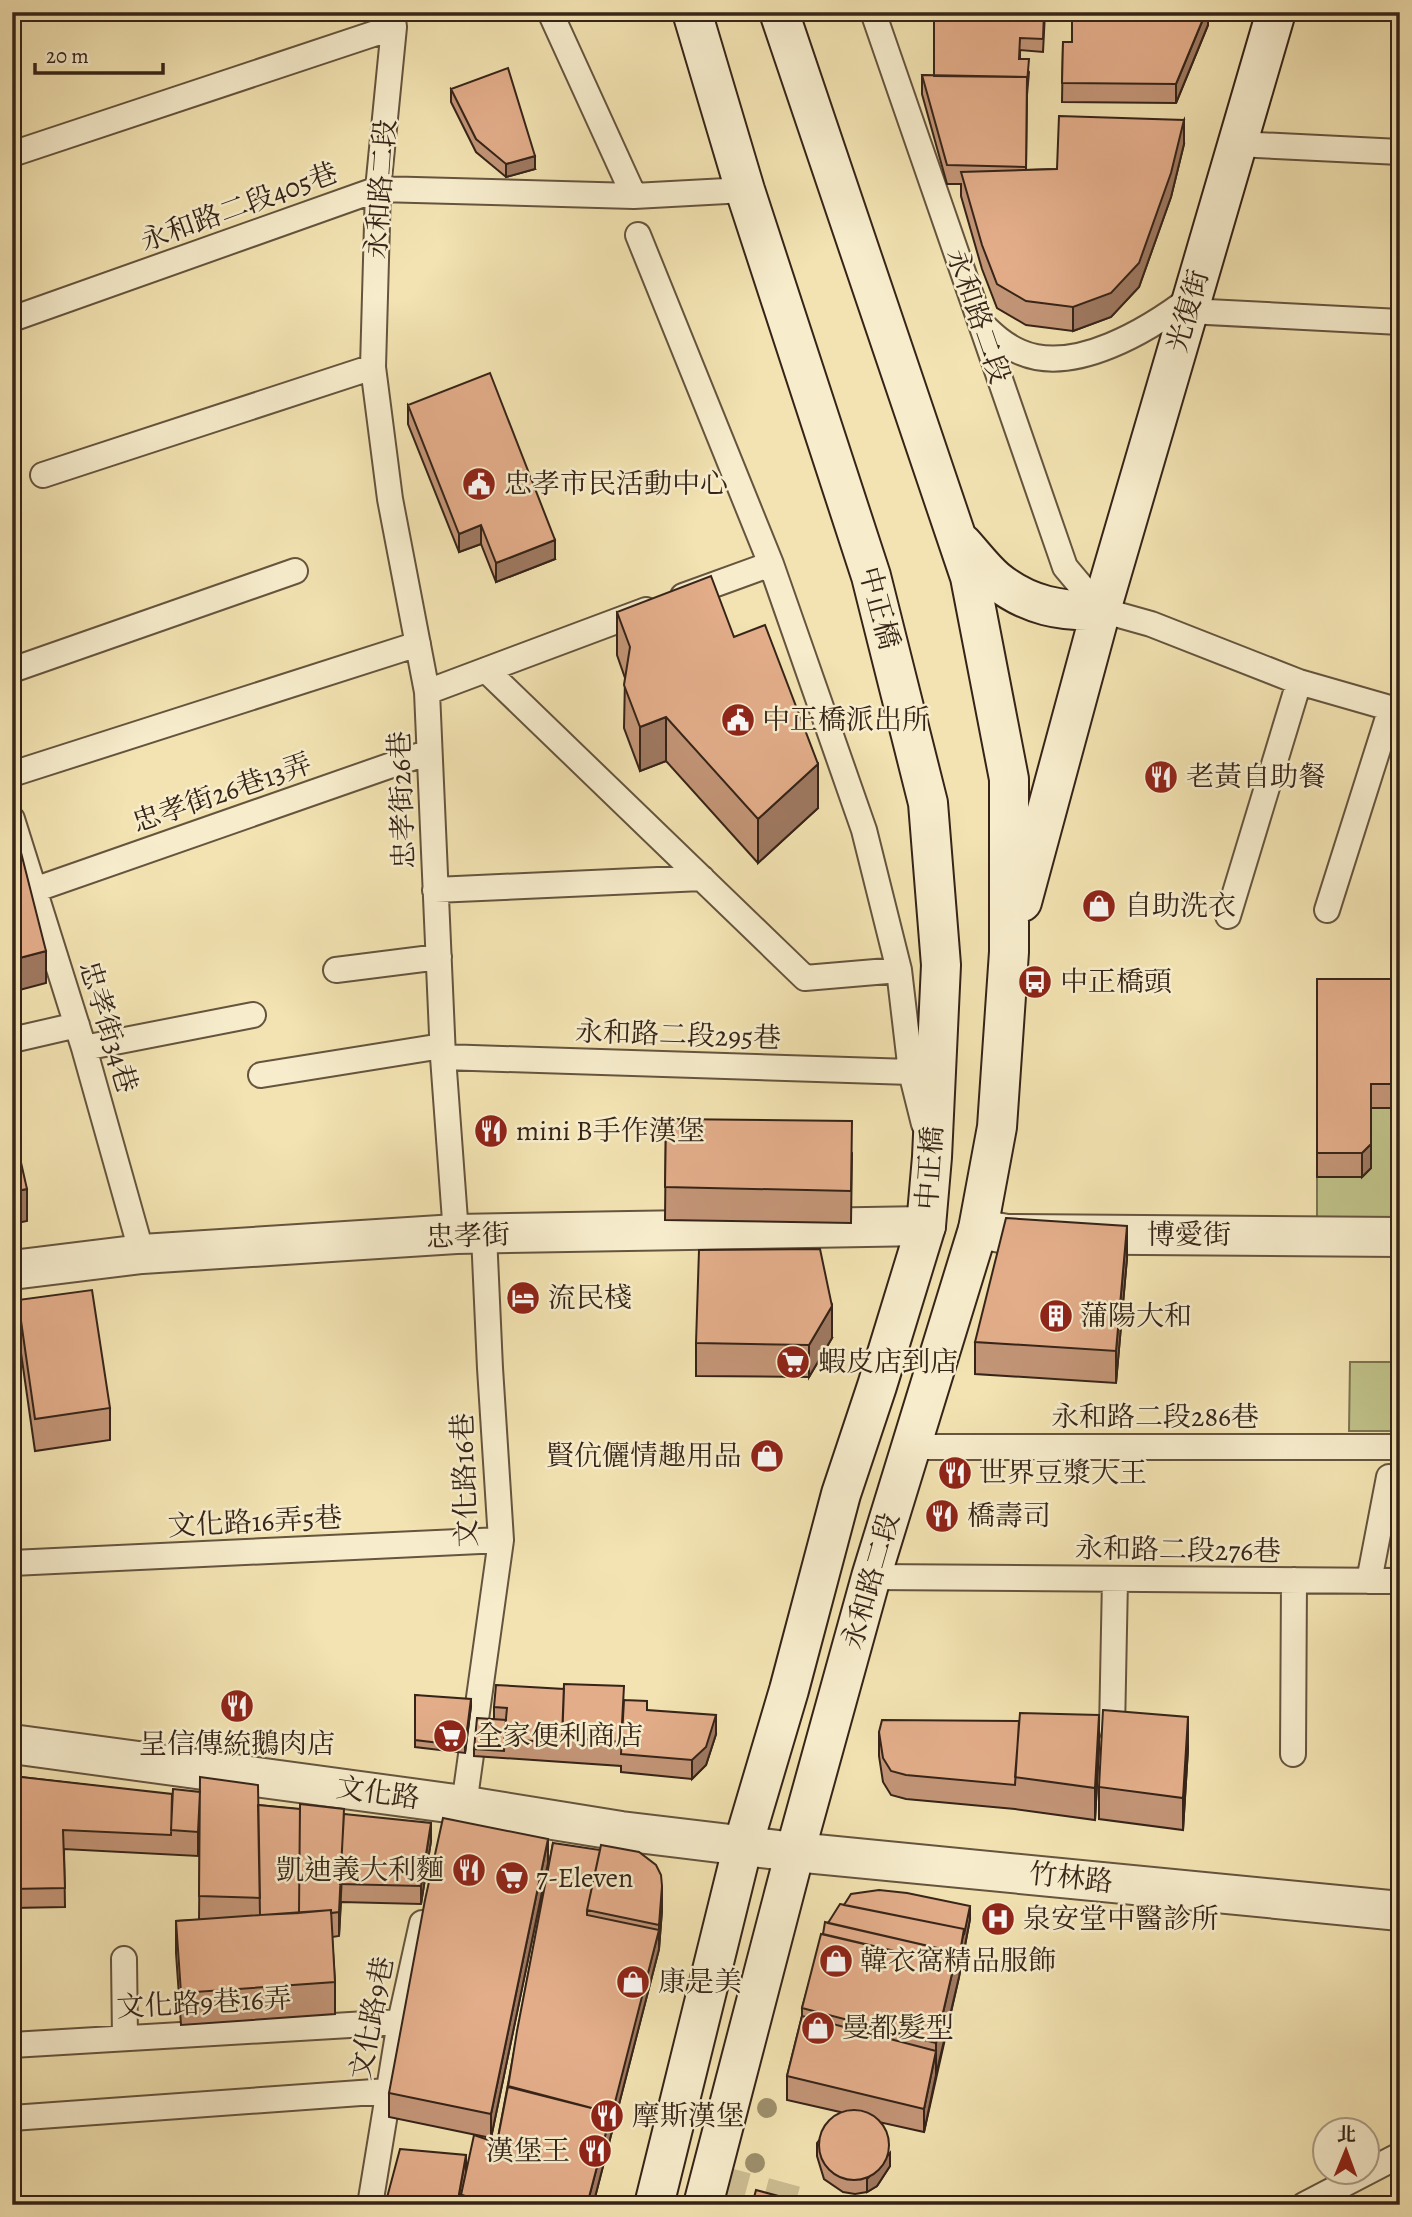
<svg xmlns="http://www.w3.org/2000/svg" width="1412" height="2217" font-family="Alegreya,'Noto Serif TC',serif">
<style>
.green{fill:#c0c289;stroke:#7b7350;stroke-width:2}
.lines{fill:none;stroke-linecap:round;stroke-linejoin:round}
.street-tunnel{stroke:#cdbd93;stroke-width:38;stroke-dasharray:38 19;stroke-linecap:butt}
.lane-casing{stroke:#65543e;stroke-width:28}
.street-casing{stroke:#65543e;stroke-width:42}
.secondary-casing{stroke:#362418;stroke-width:42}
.lane{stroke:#f7edcd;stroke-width:24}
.street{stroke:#f7edcd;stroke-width:38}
.secondary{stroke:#f7edcd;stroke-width:38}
.tree{fill:#9e906d}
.wall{fill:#c39577;stroke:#362418;stroke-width:2}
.shaded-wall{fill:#9f7961;stroke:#362418;stroke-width:2}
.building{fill:#e3ad8a;stroke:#362418;stroke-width:2}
.labels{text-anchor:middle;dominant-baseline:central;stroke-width:5;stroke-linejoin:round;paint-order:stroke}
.street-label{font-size:28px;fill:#362418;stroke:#f7edcd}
.poi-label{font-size:28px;fill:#362418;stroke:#f7edcd;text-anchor:start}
</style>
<rect width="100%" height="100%" fill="#f3e3b2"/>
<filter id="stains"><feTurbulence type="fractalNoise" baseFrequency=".00286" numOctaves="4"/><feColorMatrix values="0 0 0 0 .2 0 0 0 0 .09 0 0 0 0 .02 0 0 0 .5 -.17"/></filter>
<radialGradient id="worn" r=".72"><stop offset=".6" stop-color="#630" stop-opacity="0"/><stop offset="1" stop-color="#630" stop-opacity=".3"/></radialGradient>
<path class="green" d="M1371 1108H1400V1218L1317 1217V1177H1362Z
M1350 1362H1400V1431H1349Z"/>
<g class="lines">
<path class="street-tunnel" d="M709 2182 795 2205"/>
<g class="lane-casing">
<path id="lane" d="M392 12 394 27 378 189 373 367 390 499 427 692 443 1057 456 1234
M550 12 634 196
M873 12 1065 567 1101 610 1151 624 1299 682 1400 711
M1237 144 1400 152
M12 154 394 27
M638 235 771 564 864 830 899 970 911 1072 924 1124
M1188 311 1400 322
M12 319 378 189 634 196 745 190
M981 323C993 335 1004 345 1020 352 1074 376 1150 329 1192 297
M43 475 373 367
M683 596 771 564
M12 670 295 571
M486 670 805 978 899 970
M427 692 646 610
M12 774 418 644
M12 819 84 1048 142 1254
M34 890 429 752
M435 890 702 878
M1327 910 1391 708
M1228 916 1299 682
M336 970 439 957
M12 1040 77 1025
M84 1048 253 1015
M443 1057 911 1072
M261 1075 442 1046
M911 1447H1400
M12 1563 501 1540
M871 1577 1400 1581
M1369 1581 1389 1477
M1112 1730 1115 1579
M1293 1754 1294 1580
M464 1805 501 1540 490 1368 484 1235
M124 1959 125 2037
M12 2045 400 2022
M12 2118 388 2091
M370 2205 400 2022 422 1923
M1304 2205 1400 2155"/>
</g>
<g class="street-casing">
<path id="street" d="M978 1229 1007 1234 1400 1237
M12 1270 142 1254 456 1234 926 1226
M12 1744 448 1803 621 1831 795 1852 1400 1911"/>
</g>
<g class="secondary-casing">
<path id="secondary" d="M962 543C973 555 984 570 996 580 1028 606 1062 612 1101 610
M1022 902 1101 610 1276 12
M654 2205 743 1845 789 1690 841 1494 877 1386 926 1226 932 1157 941 965 928 803 871 576 745 190 692 12
M703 2205 795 1852 871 1577 978 1229 997 1127 1009 952V779L970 577 779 12"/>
</g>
<use href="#lane" class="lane"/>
<use href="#street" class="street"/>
<use href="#secondary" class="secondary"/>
</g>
<g class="tree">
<circle cx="767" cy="2108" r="10"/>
<circle cx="755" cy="2163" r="10"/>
</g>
<path class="wall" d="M934 12H1212L1208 20V25L1176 103 1062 102 1063 42H1072V14L1045 13 1043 52 1020 50V59L1029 72 1027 95 1026 170 1057 169 1184 144 1171 197 1139 287 1111 317 1073 331 1026 325 997 308 982 269 961 196V184H947L922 94V75L934 76Z
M451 89 535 169 506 177 476 152 451 102Z
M408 405 555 559 496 582 481 544 459 552 408 424Z
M617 612 734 637 818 808 758 863 666 761 640 771 624 728 625 678 617 655Z
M1317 979H1400V1108H1371V1168L1362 1177H1317Z
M666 1119 852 1153 851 1223 665 1220Z
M1127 1258 1116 1383 975 1374V1342Z
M18 1300 110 1408V1440L35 1451 18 1332Z
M832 1338 809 1377 696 1376V1343Z
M415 1695 471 1706 465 1753 415 1747Z
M624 1700 647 1710 716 1734 706 1765 692 1779 621 1772V1766L474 1756V1749L494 1720V1707Z
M879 1732 1099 1747 1095 1820 1015 1809 906 1799 891 1795 883 1782 879 1756Z
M1188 1749 1183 1830 1099 1819V1787Z
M12 1776 258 1805 344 1814 431 1841 421 1904 341 1902 339 1936 332 1937 335 1982V2014L181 2025 176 1953V1921L199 1920 200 1822 198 1856 64 1849 65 1907 12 1908Z
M553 1843 662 1910 659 1949 593 2205H385L466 2170 497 2143Z
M548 1863 491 2138 389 2117V2093Z
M844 1905 970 1919 959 1977 924 2132 879 2122 890 2166 877 2186 867 2192 855 2194 843 2192 824 2179 817 2156V2143L840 2112 787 2100V2076L802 2016V2008L823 1934 828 1923Z"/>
<path class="shaded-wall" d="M1206 12H1208V25L1176 103V84Z
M1184 120V144L1171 197 1139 287 1111 317 1073 331V307Z
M535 156V169L506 177V164Z
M481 525V544L459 552V534Z
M555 540V559L496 582V563Z
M666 717V761L640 771V727Z
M818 764V808L758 863V819Z
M46 951V983L12 992V960Z
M1371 1144V1168L1362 1177V1153Z
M27 1189V1221L12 1224V1192Z
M1127 1226V1258L1116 1383V1351Z
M832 1306V1338L809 1377V1345Z
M471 1699V1706L465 1753V1746Z
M716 1715V1734L706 1765 692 1779V1760Z
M1099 1715V1747L1095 1820V1788Z
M1188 1717V1749L1183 1830V1798Z
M200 1792V1816L198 1856V1832Z
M431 1823V1841L421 1904V1886Z
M344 1833 339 1936V1912Z
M548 1839V1863L491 2138V2114Z
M662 1886V1910L659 1949V1925Z
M970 1906V1919L959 1977 936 2075V2043L954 1965 959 1953Z
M659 1930V1949L593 2205H587Z
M936 2051V2075L924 2132V2109Z
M890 2153V2166L877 2186 867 2192V2179Z
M466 2155V2187L463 2204 459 2194Z"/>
<path class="building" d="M934 12H1044L1043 39 1020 38 1019 59H1029L1027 83V77L934 76Z
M1072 12H1206L1176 84 1062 83 1063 42H1072Z
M508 68 535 156 506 164 476 139 451 89Z
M922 75 1027 77 1026 167 947 165Z
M1059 116 1184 120 1171 173 1139 263 1111 293 1073 307 1026 301 997 284 982 245 961 172 1057 169Z
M490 373 555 540 496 563 481 525 459 534 408 405Z
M711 576 734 637 765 625 818 764 758 819 666 717 640 727 624 685 630 647 617 612Z
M12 817 46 951 12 960Z
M1317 979H1400V1084H1371V1144L1362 1153H1317Z
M666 1119 852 1121 851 1191 665 1187Z
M12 1123 27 1189 12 1192Z
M1006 1218 1127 1226 1116 1351 975 1342Z
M820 1249 832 1306 809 1345 696 1343 699 1250Z
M92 1290 110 1408 35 1419 18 1300Z
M564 1684 624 1686 621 1742 562 1737Z
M496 1685 564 1689 562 1743 504 1739 507 1708 494 1707Z
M415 1695 471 1699 465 1746 415 1740Z
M624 1700 647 1701V1710L716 1715 706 1747 692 1760 621 1754Z
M1103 1710 1188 1717 1183 1798 1099 1787Z
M1020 1713 1099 1715 1095 1788 1015 1777Z
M477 1718 506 1720 504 1751 474 1749Z
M882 1720 1019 1721 1015 1785 906 1775 891 1771 883 1758 879 1732Z
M12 1776 172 1794 171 1835 63 1830 65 1888 12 1889Z
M200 1777 258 1785 260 1898 199 1896Z
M173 1789 200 1792 198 1832 171 1830Z
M300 1804 344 1809 339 1912 331 1913V1910L299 1913Z
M258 1805 300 1809 299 1913 260 1915Z
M344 1814 431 1823 421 1886 340 1884Z
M443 1818 548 1839 491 2114 389 2093 425 1900Z
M553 1843 600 1850 587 1910V1915L659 1930 611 2118V2113L508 2087 517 2031Z
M601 1845 639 1852 656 1865 661 1875 662 1886 659 1925 587 1910Z
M879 1890 907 1893 970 1906 964 1935V1929L844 1905 851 1894Z
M840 1904 964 1929 959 1958V1953L828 1923Z
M331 1910 335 1982 181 1993 176 1921Z
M825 1922 959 1953 954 1973V1965L823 1934Z
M821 1934 954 1965 936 2043 802 2008Z
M802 2016 936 2051 924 2109 787 2076Z
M508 2086 611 2113 587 2205H493L461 2195 474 2135 497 2143Z
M819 2145a35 35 0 1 1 70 0a35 35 0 1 1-70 0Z
M400 2149 466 2155 459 2194 493 2205H385Z
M756 2190 812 2205H752Z"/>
<defs>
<g id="civic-disc" transform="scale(1.75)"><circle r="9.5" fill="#8f2418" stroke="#f7edcd"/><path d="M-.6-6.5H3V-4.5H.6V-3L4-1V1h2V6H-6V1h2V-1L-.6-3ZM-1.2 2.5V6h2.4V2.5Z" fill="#fff"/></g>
<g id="restaurant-disc" transform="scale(1.75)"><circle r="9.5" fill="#8f2418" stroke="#f7edcd"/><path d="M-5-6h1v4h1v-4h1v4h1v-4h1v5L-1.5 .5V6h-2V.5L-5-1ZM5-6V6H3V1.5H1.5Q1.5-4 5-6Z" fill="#fff"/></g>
<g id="shop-disc" transform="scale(1.75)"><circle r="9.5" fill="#8f2418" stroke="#f7edcd"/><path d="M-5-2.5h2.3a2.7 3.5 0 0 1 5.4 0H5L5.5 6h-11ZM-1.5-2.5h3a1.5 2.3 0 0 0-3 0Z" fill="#fff"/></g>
<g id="bus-disc" transform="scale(1.75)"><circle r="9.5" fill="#8f2418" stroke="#f7edcd"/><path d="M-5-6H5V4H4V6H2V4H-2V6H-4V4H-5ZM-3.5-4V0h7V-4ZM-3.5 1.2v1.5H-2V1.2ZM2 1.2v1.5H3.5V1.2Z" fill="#fff"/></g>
<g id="hotel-disc" transform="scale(1.75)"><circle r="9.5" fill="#8f2418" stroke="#f7edcd"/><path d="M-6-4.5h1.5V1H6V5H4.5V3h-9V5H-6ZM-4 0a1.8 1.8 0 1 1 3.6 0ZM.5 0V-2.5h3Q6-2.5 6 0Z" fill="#fff"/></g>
<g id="building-disc" transform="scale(1.75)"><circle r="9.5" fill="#8f2418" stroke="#f7edcd"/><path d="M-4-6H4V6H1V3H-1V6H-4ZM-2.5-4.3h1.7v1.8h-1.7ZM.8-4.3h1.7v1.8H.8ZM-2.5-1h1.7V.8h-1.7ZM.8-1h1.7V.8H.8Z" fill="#fff"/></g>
<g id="supermarket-disc" transform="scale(1.75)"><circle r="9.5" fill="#8f2418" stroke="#f7edcd"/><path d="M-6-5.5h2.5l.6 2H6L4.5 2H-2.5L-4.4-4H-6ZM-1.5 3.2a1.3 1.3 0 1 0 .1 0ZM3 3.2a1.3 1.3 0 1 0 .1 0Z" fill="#fff"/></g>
<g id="hospital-disc" transform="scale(1.75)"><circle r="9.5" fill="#8f2418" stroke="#f7edcd"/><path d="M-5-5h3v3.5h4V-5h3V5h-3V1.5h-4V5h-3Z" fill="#fff"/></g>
</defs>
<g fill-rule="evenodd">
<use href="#civic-disc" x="479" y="484"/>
<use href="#civic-disc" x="738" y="720"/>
<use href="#restaurant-disc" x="1161" y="777"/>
<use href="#shop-disc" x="1099" y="906"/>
<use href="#bus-disc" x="1035" y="982"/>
<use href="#restaurant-disc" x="491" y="1131"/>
<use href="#hotel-disc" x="523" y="1298"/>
<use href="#building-disc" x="1056" y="1316"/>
<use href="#supermarket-disc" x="793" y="1362"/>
<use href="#shop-disc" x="767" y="1456"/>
<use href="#restaurant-disc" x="955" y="1473"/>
<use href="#restaurant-disc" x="942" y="1516"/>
<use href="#restaurant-disc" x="237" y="1706"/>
<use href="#supermarket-disc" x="450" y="1736"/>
<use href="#restaurant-disc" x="469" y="1870"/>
<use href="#supermarket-disc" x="512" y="1878"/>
<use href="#hospital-disc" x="998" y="1919"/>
<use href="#shop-disc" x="836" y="1961"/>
<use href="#shop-disc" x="633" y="1982"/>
<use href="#shop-disc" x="818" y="2028"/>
<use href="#restaurant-disc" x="607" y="2116"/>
<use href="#restaurant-disc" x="595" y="2151"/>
</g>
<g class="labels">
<g class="street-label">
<text transform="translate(381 189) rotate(-86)">永和路二段</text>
<text transform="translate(239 207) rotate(-20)">永和路二段405巷</text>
<text transform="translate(1188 311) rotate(-74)">光復街</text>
<text transform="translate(978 316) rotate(71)">永和路二段</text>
<text transform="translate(879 608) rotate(75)">中正橋</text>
<text transform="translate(222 793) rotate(-19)">忠孝街26巷13弄</text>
<text transform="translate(402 800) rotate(-92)">忠孝街26巷</text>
<text transform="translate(108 1027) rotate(73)">忠孝街34巷</text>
<text transform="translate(678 1035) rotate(2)">永和路二段295巷</text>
<text transform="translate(930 1168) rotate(-86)">中正橋</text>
<text x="1189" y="1235">博愛街</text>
<text transform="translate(468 1236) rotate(-2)">忠孝街</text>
<text x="1155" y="1417">永和路二段286巷</text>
<text transform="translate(465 1480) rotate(-92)">文化路16巷</text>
<text transform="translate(255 1522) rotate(-3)">文化路16弄5巷</text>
<text transform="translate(1178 1550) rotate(1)">永和路二段276巷</text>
<text transform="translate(871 1581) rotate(-74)">永和路二段</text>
<text transform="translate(378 1793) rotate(8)">文化路</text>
<text transform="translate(1071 1878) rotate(6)">竹林路</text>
<text transform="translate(204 2003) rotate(-3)">文化路9巷16弄</text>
<text transform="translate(372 2018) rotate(-79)">文化路9巷</text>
</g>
<g class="poi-label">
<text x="504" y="484">忠孝市民活動中心</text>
<text x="762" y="720">中正橋派出所</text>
<text x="1186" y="777">老黃自助餐</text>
<text x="1124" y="906">自助洗衣</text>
<text x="1060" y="982">中正橋頭</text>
<text x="516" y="1131">mini B手作漢堡</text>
<text x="548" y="1298">流民棧</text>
<text x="1080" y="1316">蒲陽大和</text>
<text x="818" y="1362">蝦皮店到店</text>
<text x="742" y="1456" text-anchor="end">賢伉儷情趣用品</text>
<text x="979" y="1473">世界豆漿大王</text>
<text x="967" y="1516">橋壽司</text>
<text x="475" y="1736">全家便利商店</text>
<text x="237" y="1744" text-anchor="middle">呈信傳統鵝肉店</text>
<text x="444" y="1870" text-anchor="end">凱迪義大利麵</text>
<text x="536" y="1878">7-Eleven</text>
<text x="1023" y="1919">泉安堂中醫診所</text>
<text x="860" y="1961">韓衣窩精品服飾</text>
<text x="658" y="1982">康是美</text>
<text x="842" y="2028">曼都髮型</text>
<text x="632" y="2116">摩斯漢堡</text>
<text x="570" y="2151" text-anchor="end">漢堡王</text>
</g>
</g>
<rect width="1412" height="2217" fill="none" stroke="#f3e3b2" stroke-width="42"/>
<rect x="14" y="14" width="1384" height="2189" fill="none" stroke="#362418" stroke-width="3.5"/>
<rect x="21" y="21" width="1370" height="2175" fill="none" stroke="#362418" stroke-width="2"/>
<g transform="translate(1346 2151) rotate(1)"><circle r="33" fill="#f7edcd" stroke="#aa9d85" stroke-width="2"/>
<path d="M0-5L12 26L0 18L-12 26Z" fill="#8f2418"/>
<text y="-10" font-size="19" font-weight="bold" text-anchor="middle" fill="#362418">北</text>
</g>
<path d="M35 63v10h128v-10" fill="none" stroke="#362418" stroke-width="3.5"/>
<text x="46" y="63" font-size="21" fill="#362418" stroke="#f7edcd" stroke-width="5" paint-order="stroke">20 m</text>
<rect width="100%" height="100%" filter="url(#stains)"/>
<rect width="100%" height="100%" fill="url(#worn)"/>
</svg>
